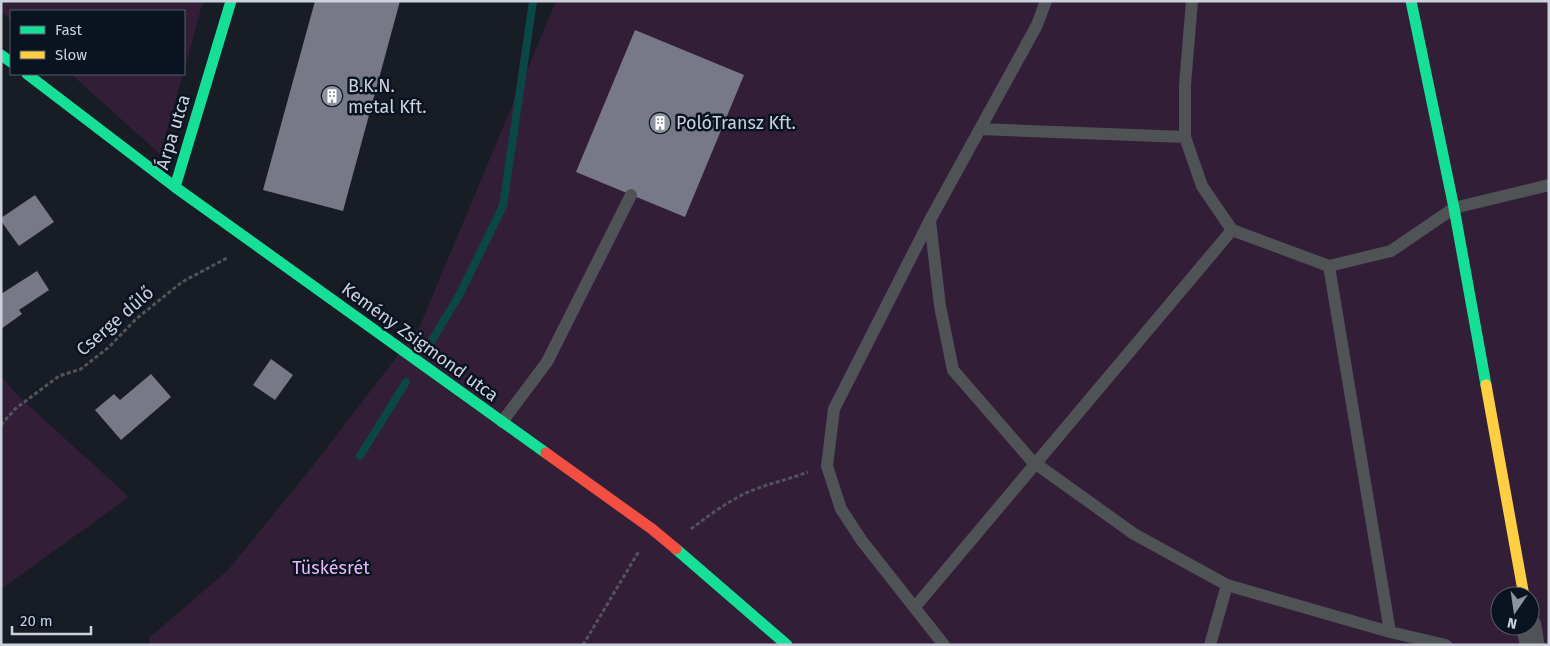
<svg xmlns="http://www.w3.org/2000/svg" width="1550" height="646" font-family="'Fira Sans',sans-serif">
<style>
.green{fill:#331e38;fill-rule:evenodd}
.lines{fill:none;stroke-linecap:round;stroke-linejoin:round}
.stream{stroke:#0b4747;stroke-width:8}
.building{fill:#787987}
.path{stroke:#515458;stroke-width:3;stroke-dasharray:4 2.5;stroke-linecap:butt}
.lane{stroke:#4f5356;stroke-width:12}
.street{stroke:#4f5356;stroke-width:25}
.fast{stroke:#16e098;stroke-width:11}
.slow{stroke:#ffcf43;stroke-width:11}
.jam{stroke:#f24e42;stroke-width:11}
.labels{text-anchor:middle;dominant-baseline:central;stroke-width:5;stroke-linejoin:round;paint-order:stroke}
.poi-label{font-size:18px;fill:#ccd2dc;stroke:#0a1320;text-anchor:start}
.street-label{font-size:18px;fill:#ccd2dc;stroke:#0a1320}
.park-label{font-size:18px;fill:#efb7f8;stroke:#0a1320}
</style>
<rect width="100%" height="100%" fill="#181d25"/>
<path class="green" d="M1 1H203L184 71V11H11V20L1 11Z
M556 1H1549V645H149V638L228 570 312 467 419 328ZM1500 596H1530V626H1500Z
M71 74H183L160 154Z
M1 376 15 393 129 497 1 589Z"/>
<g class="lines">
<path class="stream" d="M431 342 461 292 503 206 533 1
M360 456 406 382"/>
</g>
<path class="building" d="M315 1H400L343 211 263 190Z
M635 30 744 75 685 217 576 172Z
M35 195 54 222 19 246 1 221V218Z
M37 271 49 290 19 310 22 314 1 329V294Z
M271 359 293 375 275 400 253 385Z
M151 374 171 397 121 440 95 410 114 394 120 400Z"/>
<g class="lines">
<path class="path" d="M1 425 15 409 59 376 81 369 109 347 136 319 182 282 227 258
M691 529C708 516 727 502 746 493 766 484 787 480 808 472
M583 645 639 551"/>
<path class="lane" d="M1192 1 1185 85V137L1202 186 1232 230 1329 266 1391 251 1454 208 1549 185
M980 129 1185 137
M930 221 940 306 953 370 1032 461 1134 534 1227 585 1390 632 1446 645
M1329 266 1390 632
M502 422 547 362 631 195
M915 607 1232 230
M944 645 862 541 841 509 827 466 834 409 930 220 1037 25 1046 1
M1210 645 1227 585"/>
<path class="street" d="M1529 626 1532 645"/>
<path class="fast" d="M1411 1 1454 208 1486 385
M1 55 11 62
M27 74 175 187 546 453
M175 187 231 1
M676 549 787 645"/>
<path class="slow" d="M1486 385 1524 596"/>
<path class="jam" d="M546 453 652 529 676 549"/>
</g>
<defs>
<g id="building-disc" transform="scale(1.125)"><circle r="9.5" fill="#8d939c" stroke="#0a1320"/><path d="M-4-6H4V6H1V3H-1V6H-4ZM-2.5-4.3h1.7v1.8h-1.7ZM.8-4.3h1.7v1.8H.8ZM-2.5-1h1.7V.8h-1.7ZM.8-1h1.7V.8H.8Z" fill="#fff"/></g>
</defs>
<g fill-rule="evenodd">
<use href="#building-disc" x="332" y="96"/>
<use href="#building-disc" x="660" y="123"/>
</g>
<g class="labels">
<g class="poi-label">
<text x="348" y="86">B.K.N.<tspan x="348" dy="21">metal Kft.</tspan></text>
<text x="676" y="123">PolóTransz Kft.</text>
</g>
<g class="street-label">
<text transform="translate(173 132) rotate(-73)">Árpa utca</text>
<text transform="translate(115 321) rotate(-41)">Cserge dűlő</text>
<text transform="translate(420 342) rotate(36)">Kemény Zsigmond utca</text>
</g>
<g class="park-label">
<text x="331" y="568">Tüskésrét</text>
</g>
</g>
<rect width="1550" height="646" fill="none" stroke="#ccd2dc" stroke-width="5"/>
<rect x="10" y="10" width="175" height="65" fill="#0a1320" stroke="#585f6b"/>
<rect x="20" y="26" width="25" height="8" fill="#16e098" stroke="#585f6b"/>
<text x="55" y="35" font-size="15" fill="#ccd2dc">Fast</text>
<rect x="20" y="51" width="25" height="8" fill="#ffcf43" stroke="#585f6b"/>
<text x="55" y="60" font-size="15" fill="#ccd2dc">Slow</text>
<g transform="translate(1515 611) rotate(193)"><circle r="24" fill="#0a1320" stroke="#585f6b"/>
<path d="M0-4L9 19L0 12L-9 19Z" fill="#8d939c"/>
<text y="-8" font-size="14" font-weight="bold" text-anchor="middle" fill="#ccd2dc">N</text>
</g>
<path d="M12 626v8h79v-8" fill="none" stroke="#ccd2dc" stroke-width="2.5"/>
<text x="20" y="626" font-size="15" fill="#ccd2dc" stroke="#0a1320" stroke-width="4" paint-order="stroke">20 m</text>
</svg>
